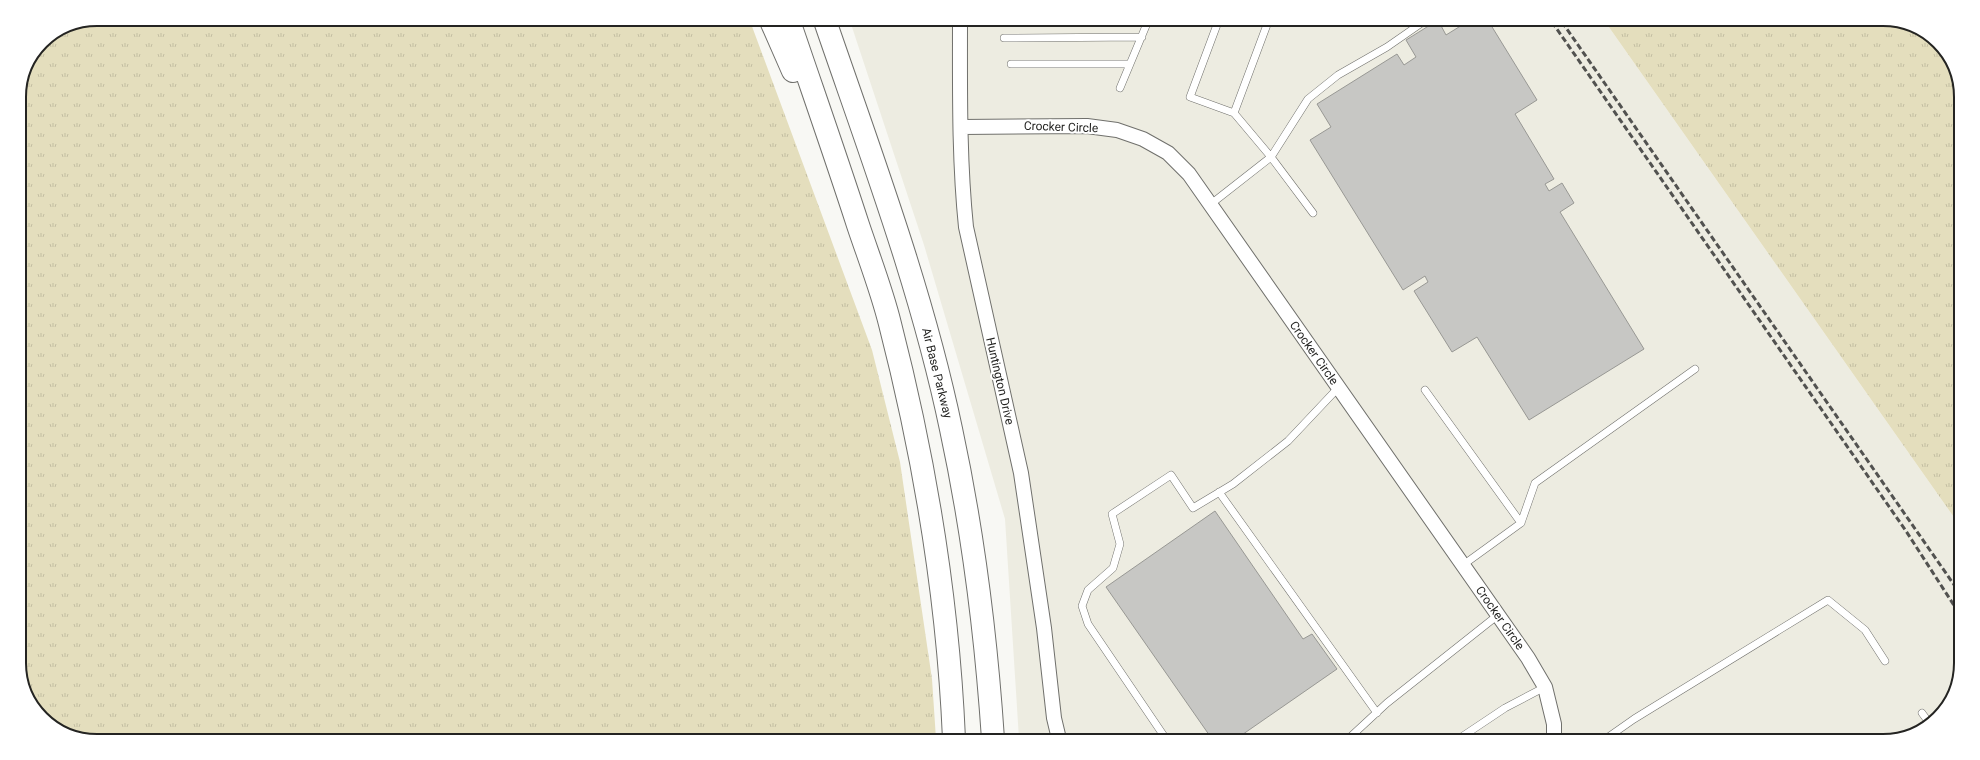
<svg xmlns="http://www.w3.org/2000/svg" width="1980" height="760" font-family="Roboto,sans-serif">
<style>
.built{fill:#edece1}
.grass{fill:url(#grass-tufts)}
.building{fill:#c7c7c4;stroke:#989894}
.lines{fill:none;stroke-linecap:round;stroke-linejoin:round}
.service-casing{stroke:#70706c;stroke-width:8}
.minor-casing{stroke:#70706c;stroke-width:16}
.primary-casing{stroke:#70706c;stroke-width:24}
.service{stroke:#fff;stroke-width:7}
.minor{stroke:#fff;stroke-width:14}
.primary{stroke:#fff;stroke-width:22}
.rail{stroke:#525250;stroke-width:3;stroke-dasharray:6 3;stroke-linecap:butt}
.labels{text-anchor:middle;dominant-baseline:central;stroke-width:4;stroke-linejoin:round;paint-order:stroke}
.street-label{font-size:12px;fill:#242422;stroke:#fff}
.rim{fill:none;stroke:#242422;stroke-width:2}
</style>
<defs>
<pattern id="grass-tufts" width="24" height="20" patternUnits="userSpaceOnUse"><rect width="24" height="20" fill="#e4debd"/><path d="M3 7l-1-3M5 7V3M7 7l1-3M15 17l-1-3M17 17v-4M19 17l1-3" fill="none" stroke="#c3bea2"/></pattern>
</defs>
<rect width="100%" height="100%" fill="#f8f8f4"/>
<path class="built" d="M850 21 1606 23 1958 523 1957 688 1927 728 1883 741 1019 739 1005 519 924 245Z"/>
<path class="grass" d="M97 19 750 21 872 350 900 462 932 679 936 739 72 737 35 711 19 669V92L25 67 42 42 67 25Z
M1606 23H1908L1945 49 1961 91 1958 523Z"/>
<path class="building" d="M1435 22H1439L1446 35 1467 22H1489L1537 100 1515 114 1554 179 1545 184 1549 191 1562 183 1574 203 1560 212 1644 349 1529 420 1477 337 1452 352 1414 291 1428 282 1425 276 1403 290 1310 140 1331 127 1317 104 1397 54 1404 65 1416 57 1406 40Z
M1215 511 1303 639 1312 634 1337 669 1236 739H1212L1106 587Z"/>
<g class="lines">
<g class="service-casing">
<path id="service" d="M1218 22 1190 97 1234 113 1271 157 1308 99 1338 75 1387 47 1423 22
M1004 38 1142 37
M1011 64H1130
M1120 88 1148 21
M1234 113 1268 22
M1211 204 1271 157 1313 213
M1425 390 1521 523 1463 565
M1219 492 1377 713
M1521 523 1535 483 1695 369
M1922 713 1930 724
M1166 739 1088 624 1082 606 1088 590 1113 568 1120 544 1112 514 1171 475 1193 508 1233 484 1288 441 1338 388
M1347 740 1387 703 1498 615
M1457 740 1505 708 1545 687
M1604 740 1634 719 1828 600 1865 630 1885 661"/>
</g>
<g class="minor-casing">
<path id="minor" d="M960 21C960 89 959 159 966 227L1021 473 1044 628 1054 718 1059 739
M961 127 1087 126 1117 130 1143 139 1168 153 1189 174 1528 658 1545 687 1554 724V740"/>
</g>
<g class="primary-casing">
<path id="primary" d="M771 21 793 71
M789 21C812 89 836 157 858 225 869 258 882 291 890 324 925 460 948 599 954 739
M825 21C871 155 922 290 951 429 973 531 986 635 993 739"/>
</g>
<use href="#service" class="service"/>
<use href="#minor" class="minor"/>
<use href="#primary" class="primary"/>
<path class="rail" d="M1552 22 1906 531 1957 610
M1562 22 1957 589"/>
</g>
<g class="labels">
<g class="street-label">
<text transform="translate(1061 127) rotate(2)">Crocker Circle</text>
<text transform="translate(1314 353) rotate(55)">Crocker Circle</text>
<text transform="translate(937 373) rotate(76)">Air Base Parkway</text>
<text transform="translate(1000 381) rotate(77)">Huntington Drive</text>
<text transform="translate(1500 618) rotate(55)">Crocker Circle</text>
</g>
</g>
<path d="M0 0H1980V760H0ZM97 26H1883A71 71 0 0 1 1954 97V663A71 71 0 0 1 1883 734H97A71 71 0 0 1 26 663V97A71 71 0 0 1 97 26Z" fill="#fff" fill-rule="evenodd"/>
<path class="rim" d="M97 26H1883A71 71 0 0 1 1954 97V663A71 71 0 0 1 1883 734H97A71 71 0 0 1 26 663V97A71 71 0 0 1 97 26Z"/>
</svg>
